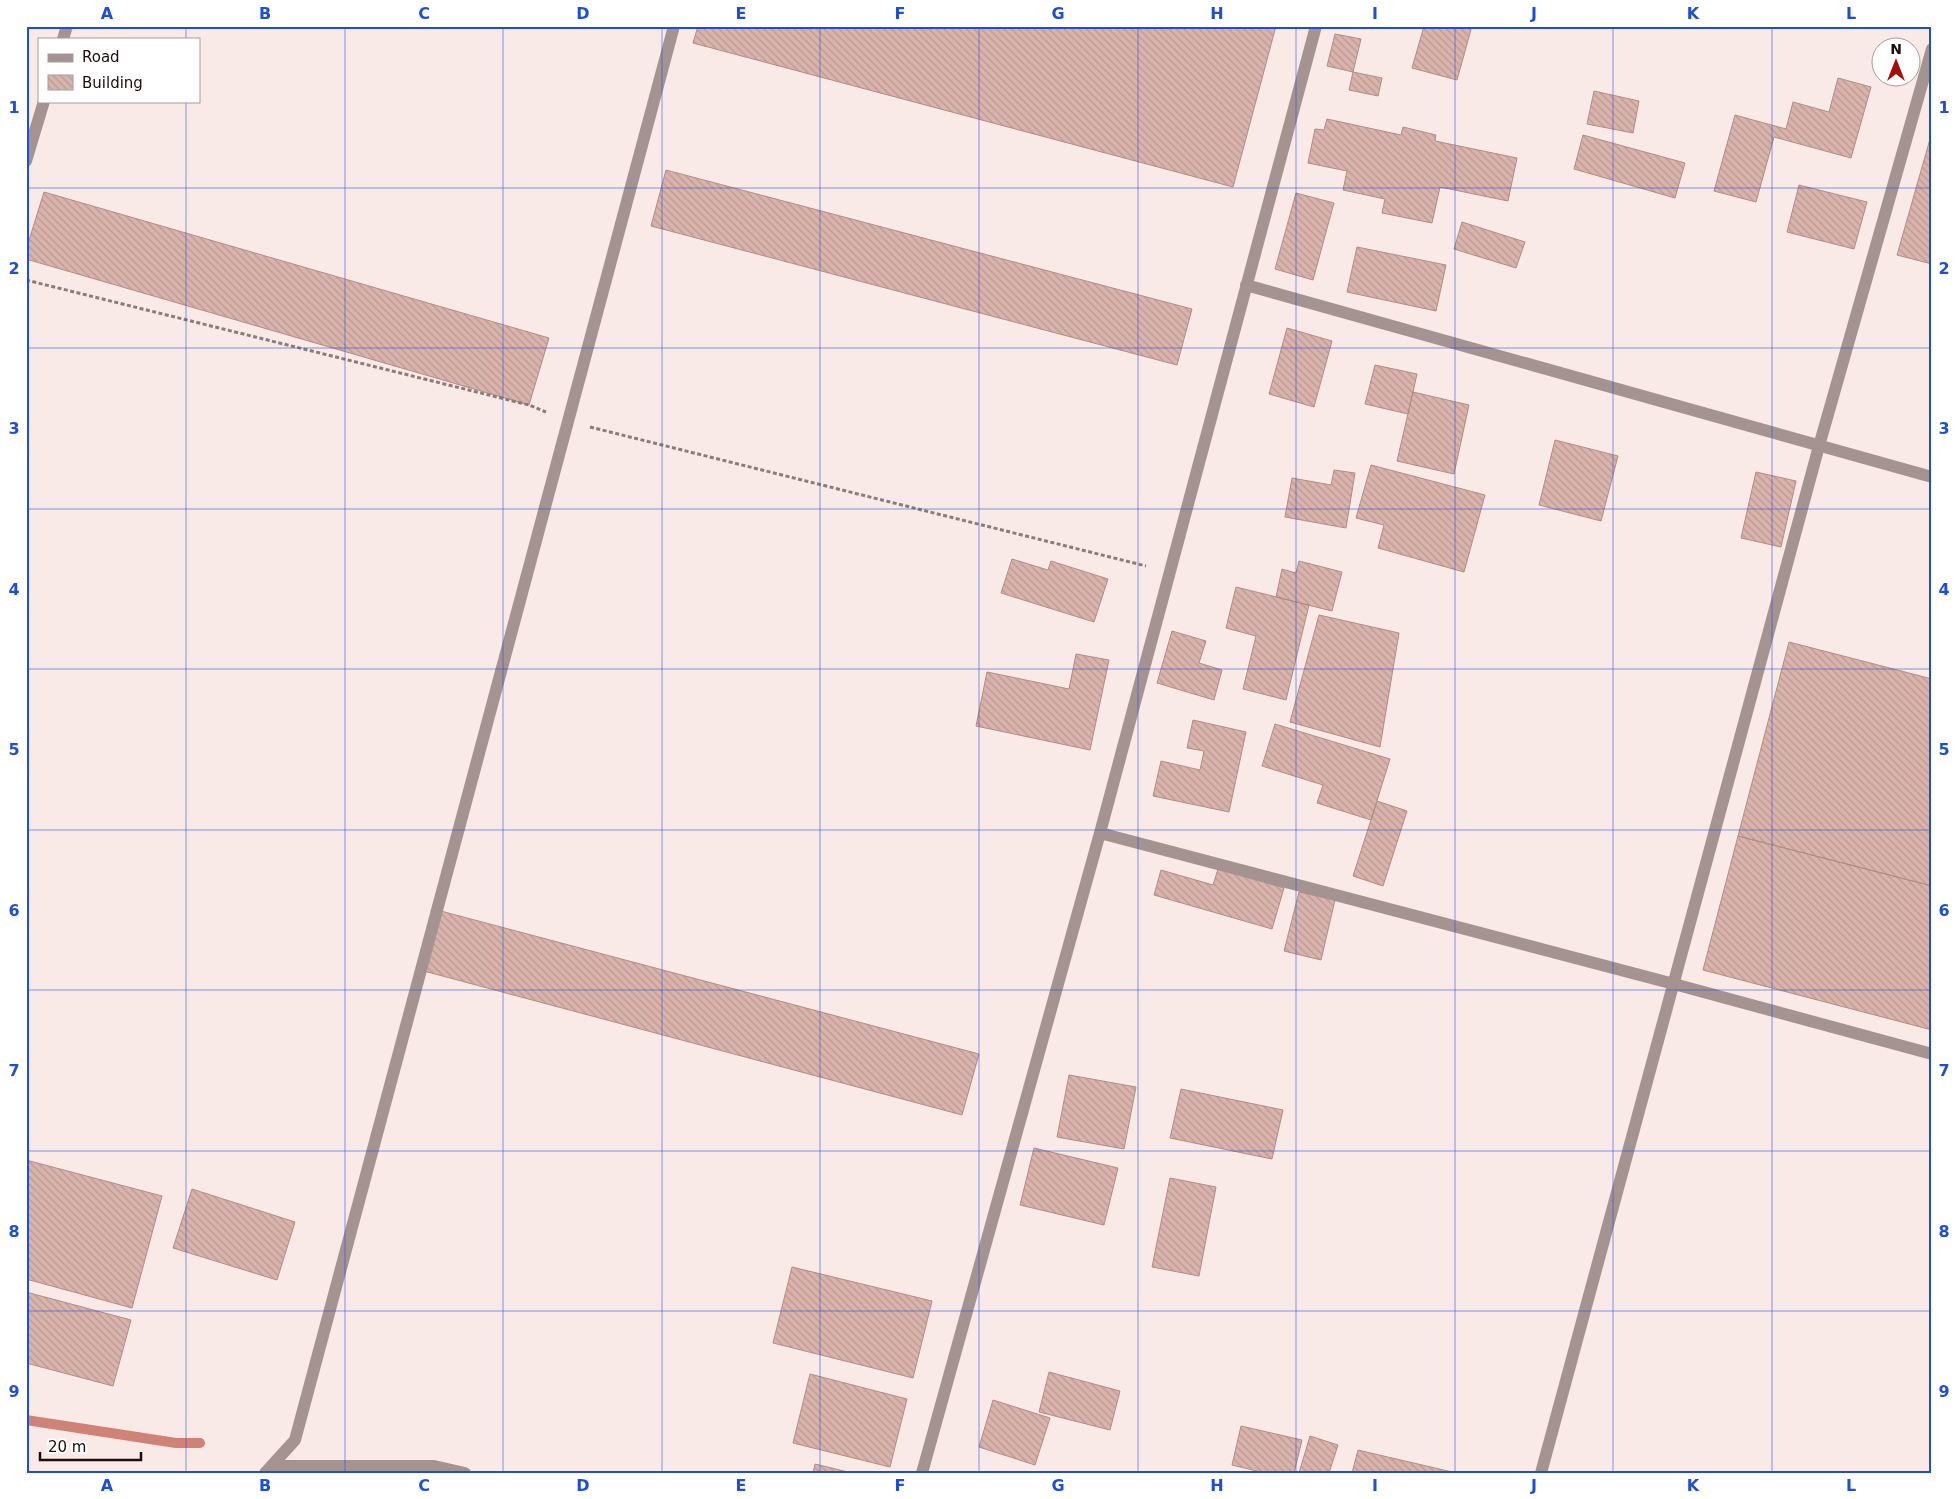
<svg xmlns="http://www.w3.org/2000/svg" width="1958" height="1499" font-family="'DejaVu Sans',sans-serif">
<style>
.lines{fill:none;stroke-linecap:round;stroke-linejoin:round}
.stream{stroke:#cf8276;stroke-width:10}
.building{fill:url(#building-back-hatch);stroke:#b18c86}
.path{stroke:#8b7c7a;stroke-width:3;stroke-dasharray:4 2.5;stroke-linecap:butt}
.minor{stroke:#a49390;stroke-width:12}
.grid{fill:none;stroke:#1d4ed8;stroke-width:1;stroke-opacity:0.55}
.neatline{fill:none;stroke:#1d4ed8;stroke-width:2}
.grid-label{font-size:16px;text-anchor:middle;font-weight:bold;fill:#1d4ed8}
</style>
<defs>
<pattern id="building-back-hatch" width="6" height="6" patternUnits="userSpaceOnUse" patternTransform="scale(1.25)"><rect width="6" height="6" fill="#d9b3ac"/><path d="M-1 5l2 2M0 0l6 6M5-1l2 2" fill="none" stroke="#ba9993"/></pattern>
</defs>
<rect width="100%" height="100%" fill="#faeae7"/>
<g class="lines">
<path class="stream" d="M26 1420 176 1443H200"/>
</g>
<path class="building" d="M698 26H1276L1233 187 693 43Z
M1424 26H1472L1457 80 1412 68Z
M1335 34 1361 39 1353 72 1327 66Z
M1353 72 1382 78 1378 96 1349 90Z
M1838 78 1871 87 1851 158 1774 137 1756 202 1714 191 1735 115 1786 129 1793 102 1829 112Z
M1594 91 1639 101 1633 133 1587 124Z
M1327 119 1401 135 1403 127 1436 135 1435 141 1517 158 1508 201 1440 187 1432 223 1382 213 1385 199 1343 190 1347 171 1308 163 1315 129 1324 130Z
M1932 132V264L1897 255Z
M1583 135 1685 163 1675 198 1574 169Z
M666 170 1192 309 1177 365 651 226Z
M1799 185 1867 202 1854 249 1787 232Z
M44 192 549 338 529 405 26 259V250Z
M1296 193 1334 203 1313 280 1275 269Z
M1462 222 1525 242 1516 268 1454 249Z
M1357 247 1446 265 1436 311 1347 292Z
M1287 328 1332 341 1314 407 1269 394Z
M1375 365 1417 374 1408 414 1365 404Z
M1413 392 1469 405 1454 474 1397 461Z
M1555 440 1618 456 1601 521 1539 505Z
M1371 465 1485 495 1464 572 1378 548 1384 525 1356 518Z
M1334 470 1355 473 1346 528 1285 517 1292 478 1331 485Z
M1756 472 1796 481 1781 547 1741 538Z
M1012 559 1048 570 1051 561 1108 579 1094 622 1001 593Z
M1299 561 1342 572 1332 611 1276 597 1282 569 1296 573Z
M1236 587 1309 605 1286 700 1243 689 1256 636 1226 628Z
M1319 615 1399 633 1380 747 1290 722Z
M1172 631 1206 641 1199 663 1222 670 1214 700 1157 683Z
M1789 642 1932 679V886L1738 836Z
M1076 654 1109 660 1090 750 976 726 987 672 1069 689Z
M1193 720 1246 732 1229 812 1153 796 1161 761 1200 770 1204 751 1187 748Z
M1275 724 1390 759 1371 820 1317 803 1323 785 1262 766Z
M1377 801 1407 811 1383 886 1353 876Z
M1738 836 1932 886V1030L1703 970Z
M1218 869 1284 888 1272 929 1154 895 1161 870 1213 885Z
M1299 892 1335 900 1321 960 1284 951Z
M437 910 979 1054 962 1115 420 970Z
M1069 1075 1136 1087 1124 1149 1057 1137Z
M1181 1089 1283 1110 1272 1159 1170 1138Z
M1034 1148 1118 1168 1104 1225 1020 1205Z
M26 1160 162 1196 132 1308 26 1279Z
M1170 1178 1216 1187 1199 1276 1152 1267Z
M192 1189 295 1222 277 1280 173 1248Z
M792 1267 932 1301 913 1378 773 1343Z
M26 1292 131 1320 113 1386 26 1363Z
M1049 1372 1120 1391 1110 1430 1039 1412Z
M810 1374 907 1399 890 1467 793 1443Z
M993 1400 1050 1418 1035 1465 979 1447Z
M1241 1426 1302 1440 1294 1473H1265L1232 1465Z
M1310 1436 1338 1445 1329 1473H1299Z
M1358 1450 1452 1472 1352 1473Z
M815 1464 852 1473H813Z"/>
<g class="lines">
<path class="path" d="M26 280 529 405 546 412
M590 427 1146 566"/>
<path class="minor" d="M63 39 67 26
M26 161 44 101
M1246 285 1932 477
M1100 833 1674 984 1932 1054
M273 1466H434L465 1473
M265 1473 295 1440 674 26
M922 1473 1100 833 1316 26
M1541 1473 1819 446 1932 49"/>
</g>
<path class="grid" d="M186 26V39M345 26V1473M503 26V1473M662 26V1473M820 26V1473M979 26V1473M1138 26V1473M1296 26V1473M1455 26V1473M1613 26V1473M1772 26V1473M186 101V1473M26 188H1932M26 348H1932M26 509H1932M26 669H1932M26 830H1932M26 990H1932M26 1151H1932M26 1311H1932"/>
<rect width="1958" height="1499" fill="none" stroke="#ffffff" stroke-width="55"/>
<rect x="38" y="38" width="162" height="65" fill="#ffffff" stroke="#a39e9d"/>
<rect x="48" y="54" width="25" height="8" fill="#a49390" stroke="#a39e9d"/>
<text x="82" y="62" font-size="15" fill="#1a0d0b">Road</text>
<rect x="48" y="75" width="25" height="15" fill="url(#building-back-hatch)" stroke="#a39e9d"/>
<text x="82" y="88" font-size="15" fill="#1a0d0b">Building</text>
<g transform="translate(1896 62)"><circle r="24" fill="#ffffff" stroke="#a39e9d"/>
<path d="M0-4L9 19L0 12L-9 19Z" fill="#a40f06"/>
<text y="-8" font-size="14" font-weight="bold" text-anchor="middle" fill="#1a0d0b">N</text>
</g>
<path d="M40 1452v8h101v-8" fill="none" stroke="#1a0d0b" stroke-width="2.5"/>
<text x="48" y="1452" font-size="15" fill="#1a0d0b" stroke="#ffffff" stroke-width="4" paint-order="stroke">20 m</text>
<rect x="28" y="28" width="1902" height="1444" class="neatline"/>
<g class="grid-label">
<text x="107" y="19">A</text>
<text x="265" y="19">B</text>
<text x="424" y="19">C</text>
<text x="583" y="19">D</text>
<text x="741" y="19">E</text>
<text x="900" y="19">F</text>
<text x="1058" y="19">G</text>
<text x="1217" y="19">H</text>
<text x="1375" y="19">I</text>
<text x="1534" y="19">J</text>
<text x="1693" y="19">K</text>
<text x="1851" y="19">L</text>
<text x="14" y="113">1</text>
<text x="1944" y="113">1</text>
<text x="14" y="274">2</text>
<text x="1944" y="274">2</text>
<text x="14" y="434">3</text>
<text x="1944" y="434">3</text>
<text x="14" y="595">4</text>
<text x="1944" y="595">4</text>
<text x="14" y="755">5</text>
<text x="1944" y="755">5</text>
<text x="14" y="916">6</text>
<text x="1944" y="916">6</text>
<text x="14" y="1076">7</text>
<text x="1944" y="1076">7</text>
<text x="14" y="1237">8</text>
<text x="1944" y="1237">8</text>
<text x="14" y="1397">9</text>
<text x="1944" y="1397">9</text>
<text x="107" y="1491">A</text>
<text x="265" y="1491">B</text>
<text x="424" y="1491">C</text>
<text x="583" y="1491">D</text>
<text x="741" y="1491">E</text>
<text x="900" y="1491">F</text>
<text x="1058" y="1491">G</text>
<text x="1217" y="1491">H</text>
<text x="1375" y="1491">I</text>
<text x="1534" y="1491">J</text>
<text x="1693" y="1491">K</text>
<text x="1851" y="1491">L</text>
</g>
</svg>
